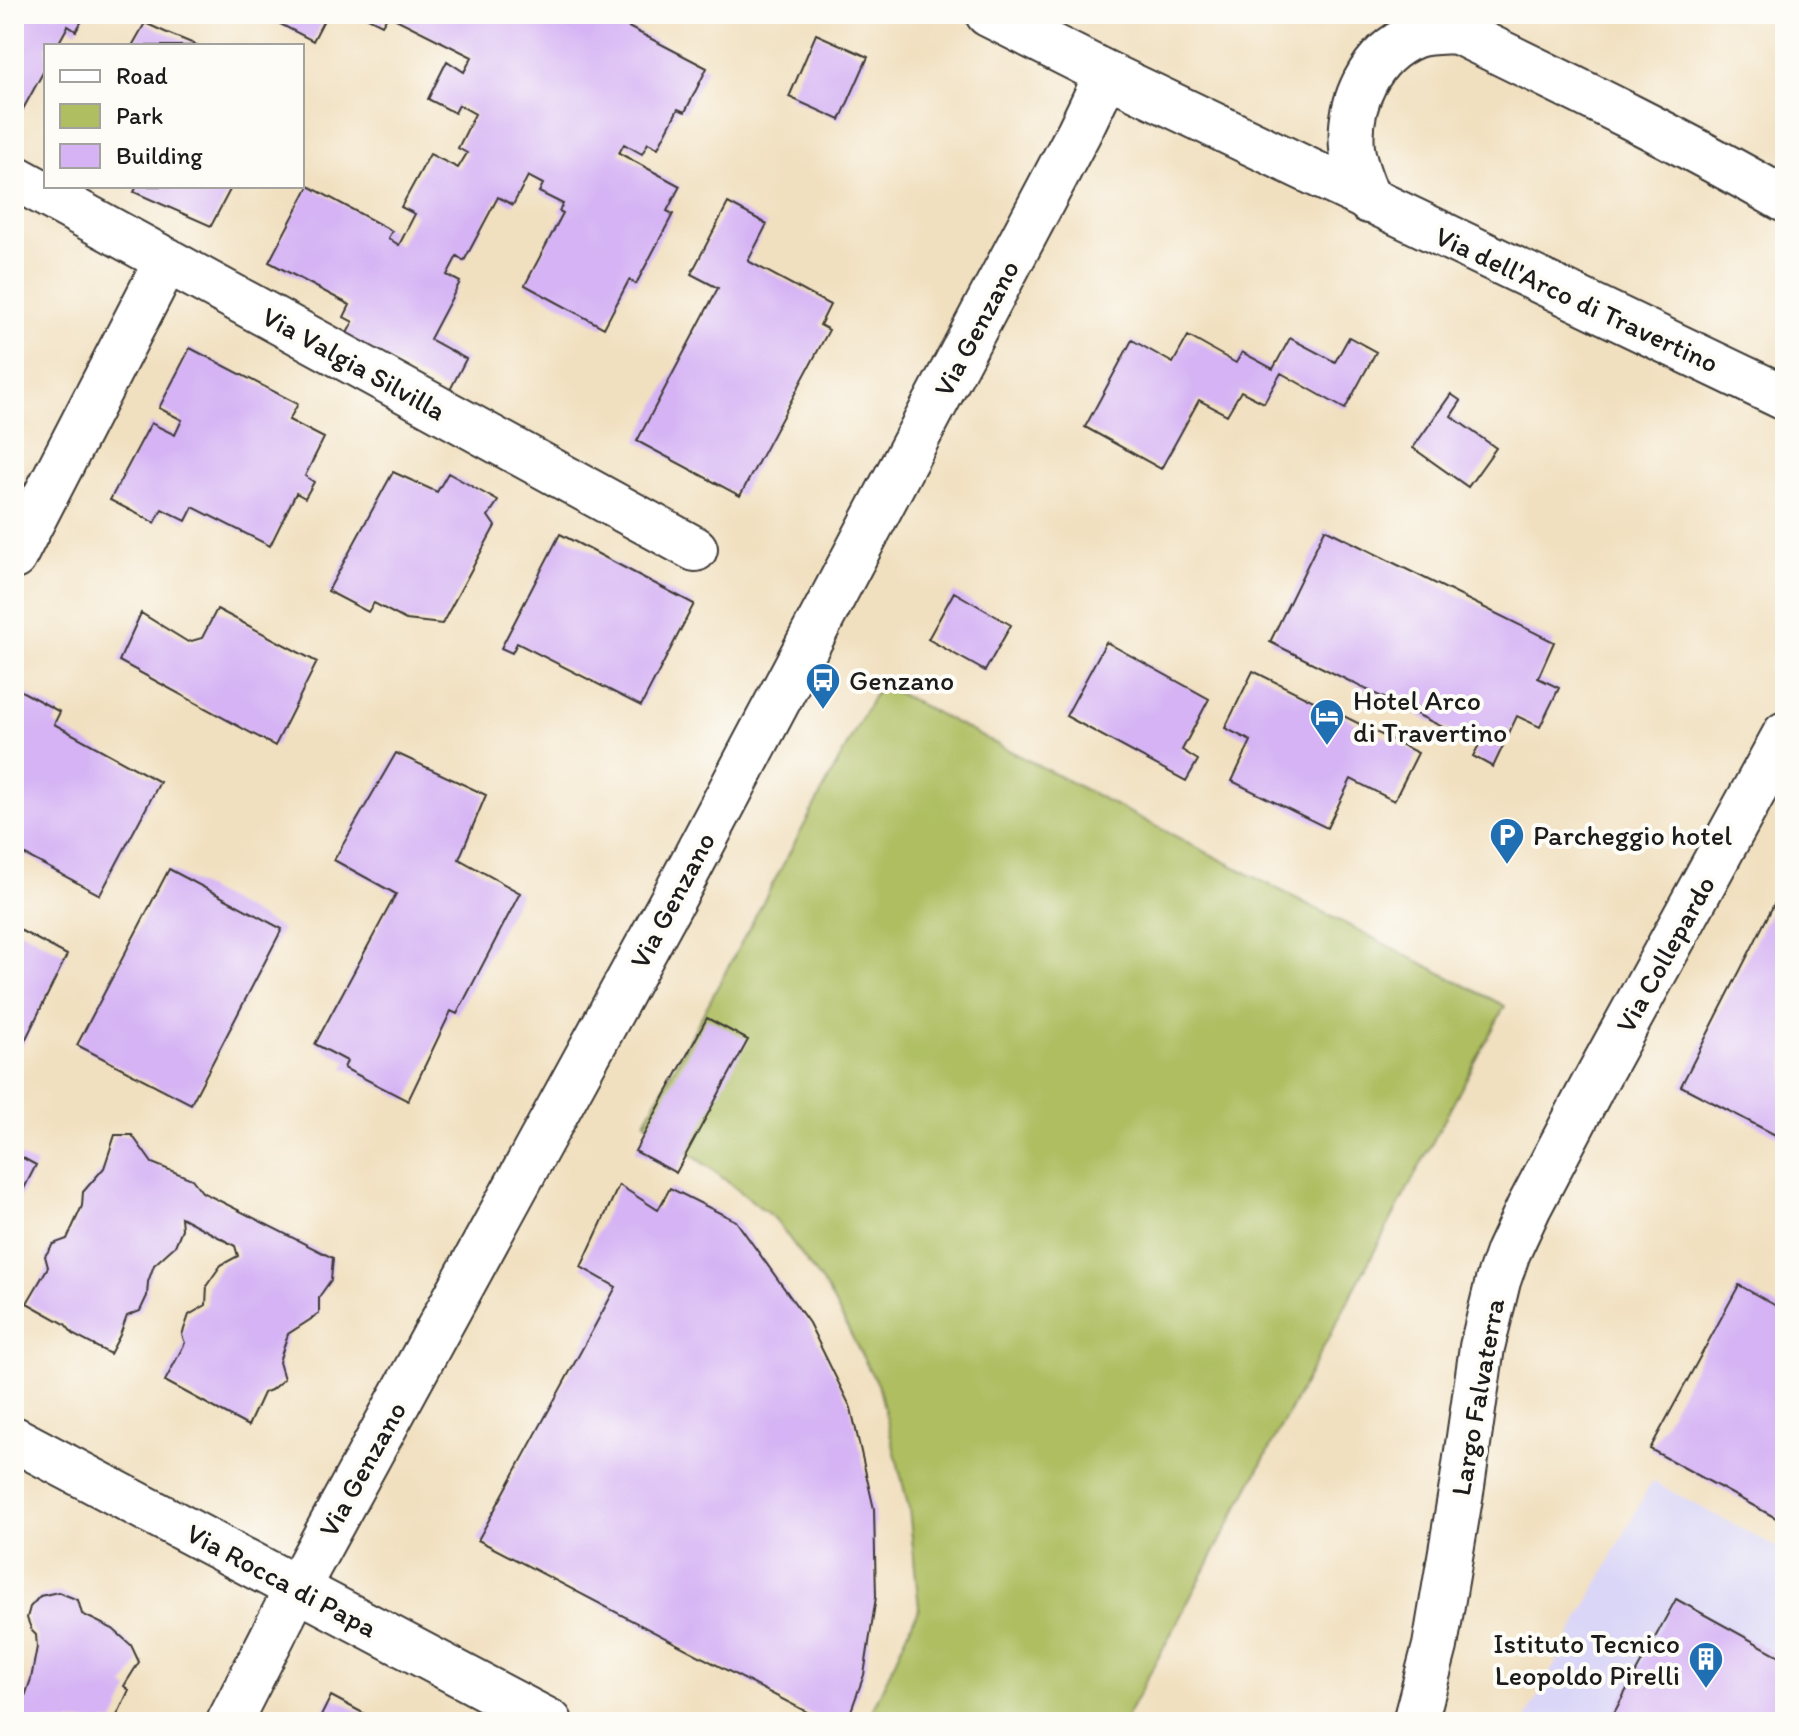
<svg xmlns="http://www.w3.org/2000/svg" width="1799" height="1736" font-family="Itim,sans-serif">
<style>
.built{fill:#dad6f7}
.green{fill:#aebe61;stroke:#656d3e;stroke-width:2}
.building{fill:#d5b3f4}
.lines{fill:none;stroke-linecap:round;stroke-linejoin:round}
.street-casing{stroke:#3c3935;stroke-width:48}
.secondary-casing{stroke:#3c3935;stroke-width:48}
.street{stroke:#fff;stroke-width:44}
.secondary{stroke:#fff;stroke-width:44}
.labels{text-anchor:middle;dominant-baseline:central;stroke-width:8;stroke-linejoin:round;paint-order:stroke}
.street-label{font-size:28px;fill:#1c1c1c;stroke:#fdfcf7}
.poi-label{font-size:28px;fill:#1c1c1c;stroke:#fdfcf7;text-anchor:start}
</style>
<rect width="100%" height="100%" fill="#fdfcf7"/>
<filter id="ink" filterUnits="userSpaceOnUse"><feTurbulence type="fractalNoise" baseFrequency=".0125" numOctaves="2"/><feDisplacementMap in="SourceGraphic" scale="16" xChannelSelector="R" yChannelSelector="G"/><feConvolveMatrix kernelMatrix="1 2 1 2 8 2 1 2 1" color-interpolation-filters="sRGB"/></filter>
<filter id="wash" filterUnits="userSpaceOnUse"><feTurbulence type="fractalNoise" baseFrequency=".006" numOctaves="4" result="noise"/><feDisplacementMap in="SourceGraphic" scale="32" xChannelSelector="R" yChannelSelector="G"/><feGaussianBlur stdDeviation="1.8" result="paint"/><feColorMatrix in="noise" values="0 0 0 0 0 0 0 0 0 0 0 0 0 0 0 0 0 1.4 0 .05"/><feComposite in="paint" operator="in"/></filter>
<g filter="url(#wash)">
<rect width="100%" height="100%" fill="#f1e0c0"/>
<path class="built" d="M1652 1481 1785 1552V1722H1524Z"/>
<path class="green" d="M880 684 1505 1006 1124 1722H867L919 1608 909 1509 879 1388 828 1291 775 1219 710 1168 645 1122Z"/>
<g id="blocks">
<path class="building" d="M14 14H86L76 31 68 26 57 46H46V67L17 120 14 118Z
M261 14H327L313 41Z
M360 14H618L615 20 707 68 685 112 678 109 658 148 648 143 642 154 624 144 619 153 680 186 667 211 673 214 636 284 629 280 604 328 525 285 563 213 559 211 563 204 539 192 543 184 528 176 513 205 498 197 464 261 457 256 447 275 460 282 430 339 466 359 449 392 345 337 353 322 344 317 350 305 269 262 309 186 392 231 388 238 399 245 415 214 401 207 430 154 458 168 467 153 458 148 475 114 459 105 455 113 428 99 447 61 464 72 472 57 388 15 382 25Z
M145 23 165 32 199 46H132Z
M816 34 868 57 840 120 789 97Z
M137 186H232L211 226 134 192Z
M728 203 767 224 748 261 830 305 820 325 829 330 740 496 637 441 718 288 691 274Z
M1188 336 1236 363 1242 352 1273 369 1290 338 1335 362 1349 337 1376 352 1345 409 1281 373 1264 403 1241 391 1227 415 1199 400 1161 469 1085 427 1132 340 1173 363Z
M190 348 298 404 289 420 324 438 305 476 314 482 305 498 296 493 270 546 193 507 186 521 162 509 155 523 110 500 151 423 175 435 182 420 159 408Z
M1451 394 1461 401 1451 416 1496 448 1468 487 1413 448Z
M393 472 437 492 448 473 498 501 488 516 495 526 442 624 406 620 374 603 368 612 328 591Z
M1325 529 1554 642 1538 678 1559 688 1540 727 1517 716 1493 767 1473 756 1479 745 1270 642Z
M560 534 694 604 641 706 517 643 512 653 501 648Z
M954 592 1011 625 985 671 928 639Z
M217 609 317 662 275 746 119 661 141 613 188 642 202 638Z
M1106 642 1209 699 1182 750 1198 760 1186 781 1066 716Z
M1253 671 1418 753 1394 801 1351 779 1327 828 1232 781 1251 741 1225 728Z
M14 687 60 712 54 724 160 782 100 895 14 849Z
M396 753 486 795 459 859 520 893 457 1014 451 1011 408 1101 344 1068 347 1061 315 1044 396 894 334 860Z
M169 869 282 929 191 1104 77 1045Z
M1774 904 1785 910V1140L1681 1086Z
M14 927 67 955 14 1063Z
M707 1018 748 1040 676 1173 635 1151Z
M115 1135H132L152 1163 192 1179 202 1192 333 1258 331 1280 319 1297V1314L288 1334 279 1362 284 1379 271 1390 263 1393 248 1426 165 1381 185 1343 182 1335 189 1315 206 1305 207 1285 221 1265 238 1256 235 1246 222 1239 181 1217 182 1229 175 1246 154 1265 148 1282 147 1296 140 1311 127 1316 120 1335 110 1354 74 1335 65 1324 27 1303 48 1267 45 1256 53 1244 67 1239 82 1206 83 1192 104 1168Z
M14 1153 36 1165 14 1208Z
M619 1185 658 1210 670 1188 736 1221 809 1323 851 1408 874 1509 876 1597 864 1675 847 1722H826L478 1540 616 1287 581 1267Z
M1739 1285 1785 1311V1523L1650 1449Z
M58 1592 78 1600 82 1614 113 1629 131 1645 139 1662 124 1686 129 1690 114 1722H16L31 1679 37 1647 36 1635 32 1631 27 1618 30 1607 40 1596Z
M1676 1599 1785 1659V1722H1609Z
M331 1696 380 1722H318Z"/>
</g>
</g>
<g filter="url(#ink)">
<use href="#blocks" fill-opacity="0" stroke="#3c3935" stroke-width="2"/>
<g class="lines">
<g class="street-casing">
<path id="street" d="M14 177 695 549
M1369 201C1362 184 1354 166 1352 148 1348 103 1370 54 1414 36 1427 31 1443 32 1457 31
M14 557 167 260
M14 1439 550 1722
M229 1722 297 1588 680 886 1079 132 1107 74
M1415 1722 1435 1646 1462 1486 1482 1347 1498 1281 1508 1252 1529 1207 1591 1089 1785 734"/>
</g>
<g class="secondary-casing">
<path id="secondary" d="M988 14 1107 74 1785 398
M1421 14C1544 74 1667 132 1785 200"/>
</g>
<use href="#street" class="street"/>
<use href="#secondary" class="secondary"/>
</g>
</g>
<defs>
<g id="bus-pin" transform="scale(1.8)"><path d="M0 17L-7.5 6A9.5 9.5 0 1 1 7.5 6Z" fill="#1f6fb2" stroke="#fdfcf7"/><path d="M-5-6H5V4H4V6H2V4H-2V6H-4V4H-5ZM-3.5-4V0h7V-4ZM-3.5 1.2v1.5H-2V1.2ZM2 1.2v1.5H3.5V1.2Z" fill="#fff"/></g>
<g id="hotel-pin" transform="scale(1.8)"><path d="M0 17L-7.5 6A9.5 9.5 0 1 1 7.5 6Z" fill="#1f6fb2" stroke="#fdfcf7"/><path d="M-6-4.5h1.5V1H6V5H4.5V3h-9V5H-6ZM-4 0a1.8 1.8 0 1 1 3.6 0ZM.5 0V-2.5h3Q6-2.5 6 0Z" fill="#fff"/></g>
<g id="parking-pin" transform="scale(1.8)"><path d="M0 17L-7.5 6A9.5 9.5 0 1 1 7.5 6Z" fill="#1f6fb2" stroke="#fdfcf7"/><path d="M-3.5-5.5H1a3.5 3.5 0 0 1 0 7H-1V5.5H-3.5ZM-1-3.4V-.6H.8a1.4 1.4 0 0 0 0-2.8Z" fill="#fff"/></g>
<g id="building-pin" transform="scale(1.8)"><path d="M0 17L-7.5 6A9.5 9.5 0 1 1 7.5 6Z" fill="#1f6fb2" stroke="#fdfcf7"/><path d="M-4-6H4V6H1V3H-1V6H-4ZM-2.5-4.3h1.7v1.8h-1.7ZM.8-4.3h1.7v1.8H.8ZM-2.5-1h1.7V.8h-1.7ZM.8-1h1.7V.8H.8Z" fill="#fff"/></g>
</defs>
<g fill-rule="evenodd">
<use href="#bus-pin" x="823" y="680"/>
<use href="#hotel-pin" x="1327" y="716"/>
<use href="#parking-pin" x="1507" y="835"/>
<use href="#building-pin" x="1706" y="1659"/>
</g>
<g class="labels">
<g class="street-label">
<text transform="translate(1577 299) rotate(25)">Via dell'Arco di Travertino</text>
<text transform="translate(976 328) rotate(-62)">Via Genzano</text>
<text transform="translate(354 363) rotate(29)">Via Valgia Silvilla</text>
<text transform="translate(672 900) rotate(-62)">Via Genzano</text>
<text transform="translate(1665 954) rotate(-61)">Via Collepardo</text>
<text transform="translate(1477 1397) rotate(-80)">Largo Falvaterra</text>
<text transform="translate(362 1469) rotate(-61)">Via Genzano</text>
<text transform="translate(282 1580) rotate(28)">Via Rocca di Papa</text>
</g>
<g class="poi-label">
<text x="849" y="680">Genzano</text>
<text x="1353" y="700">Hotel Arco<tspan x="1353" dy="32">di Travertino</tspan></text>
<text x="1533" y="835">Parcheggio hotel</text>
<text x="1680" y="1643" text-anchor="end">Istituto Tecnico<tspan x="1680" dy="32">Leopoldo Pirelli</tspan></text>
</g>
</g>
<rect width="1799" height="1736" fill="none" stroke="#fdfcf7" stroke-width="48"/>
<rect x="44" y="44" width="260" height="144" fill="#fdfcf7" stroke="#a3a29f" stroke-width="2"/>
<rect x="60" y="70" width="40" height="12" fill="#ffffff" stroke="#a3a29f" stroke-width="2"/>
<text x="116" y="84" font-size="24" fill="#1c1c1c">Road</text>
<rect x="60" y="104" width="40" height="24" fill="#aebe61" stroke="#a3a29f" stroke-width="2"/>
<text x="116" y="124" font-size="24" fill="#1c1c1c">Park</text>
<rect x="60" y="144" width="40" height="24" fill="#d5b3f4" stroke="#a3a29f" stroke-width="2"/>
<text x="116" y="164" font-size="24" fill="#1c1c1c">Building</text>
</svg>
